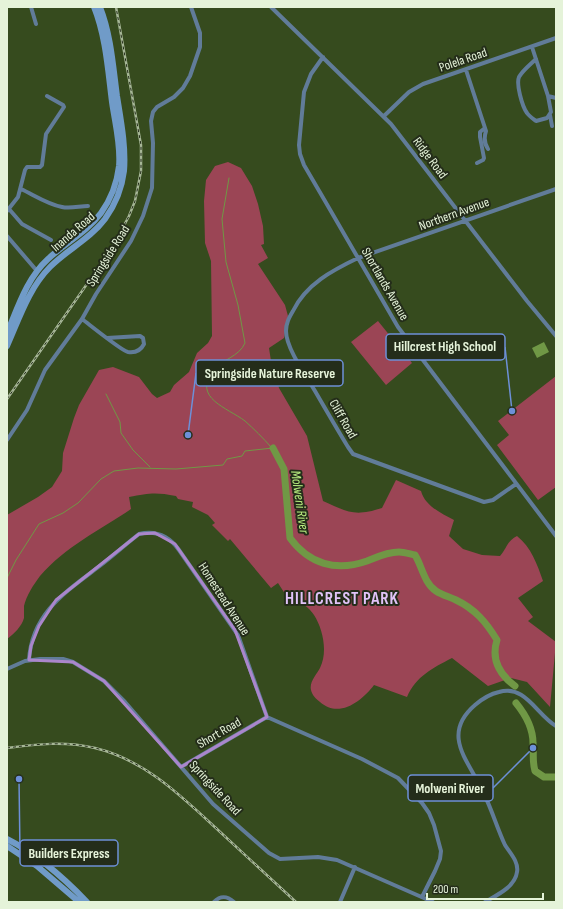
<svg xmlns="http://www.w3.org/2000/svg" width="563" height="909" font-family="'Sofia Sans Condensed',sans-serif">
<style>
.green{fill:#9b4555}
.water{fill:#709845}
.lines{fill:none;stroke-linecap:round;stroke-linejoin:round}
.stream{stroke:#709845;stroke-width:1}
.river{stroke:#709845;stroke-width:7}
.street{stroke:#617c99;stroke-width:4}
.secondary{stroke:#709bc8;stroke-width:6}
.rail-casing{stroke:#a7b797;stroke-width:2.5}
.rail{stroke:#242d1a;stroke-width:1;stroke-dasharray:3;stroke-linecap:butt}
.marked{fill:none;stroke:#ab86cb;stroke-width:3;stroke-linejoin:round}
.labels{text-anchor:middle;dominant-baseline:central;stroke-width:4;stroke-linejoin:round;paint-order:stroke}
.street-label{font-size:13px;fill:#e5f3d9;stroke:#242d1a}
.water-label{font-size:14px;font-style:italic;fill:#b9ef81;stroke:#242d1a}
.district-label{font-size:17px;font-weight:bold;letter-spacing:1px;fill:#e1c3f8;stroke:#242d1a}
.leader{fill:none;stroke:#6d90d8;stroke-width:1.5}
.callout-dot{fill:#6d90d8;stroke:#242d1a;stroke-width:1.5}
.callout{fill:#242d1a;stroke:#6d90d8;stroke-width:1.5}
.callout-label{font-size:14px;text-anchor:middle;font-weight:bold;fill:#e5f3d9}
</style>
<rect width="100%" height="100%" fill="#364b1e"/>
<path class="green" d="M228 162 241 168 252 186 258 204 263 226 264 244 261 245 268 258 258 264 285 305 288 316 284 338 269 348 271 361 279 388 307 436 323 501C348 512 354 517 382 508L396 480 421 491C425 506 441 513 454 520L449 536 463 549 482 555 500 556C507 548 507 541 517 536 531 547 537 564 543 581L518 598 533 617 528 621 556 642 550 707 527 682 511 678 488 686 452 658C433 668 416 676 407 697L374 685C362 701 339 719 320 702 316 699 312 695 311 690 309 682 317 674 320 668 328 652 323 629 314 615 310 608 299 601 292 598L289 600 278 583 271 588 230 539 228 541 212 525 215 523 208 515 192 507 193 502 178 499 176 496C156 492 149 493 129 497L131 509C100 530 65 547 40 576 34 584 26 596 24 606 24 609 24 614 24 618 22 626 14 634 7 639V515L38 497 52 487 62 471 63 453 74 418 79 405 99 370 113 367 139 377 152 394 157 398 170 392 174 385 189 372 197 353 208 343 212 336 211 261 205 243 204 201 206 180 215 166Z
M378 321 412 363 386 385 351 342Z
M556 376V487L538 500 497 445 509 435 498 421Z"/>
<path class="water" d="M544 342 549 352 537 358 532 348Z"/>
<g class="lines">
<path class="stream" d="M229 178 222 219 226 262 238 305 245 343C239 357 222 359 213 371 192 398 228 408 245 421 254 429 263 438 271 447
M106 394 120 422 121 433 133 450 150 467
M7 578 16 560 39 524 63 513 78 503 101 479 114 471 138 468 176 469 223 465 227 459 242 456 245 451 273 448"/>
<path class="river" d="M273 448 284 469 290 538C309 564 336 572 367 561 377 557 387 552 399 552 404 552 410 554 415 555 422 566 424 583 436 591 442 595 450 597 456 600 475 609 486 622 497 640 491 659 499 674 515 686
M516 703C525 714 533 729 533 743 534 753 532 761 535 771L544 777H556"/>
<path class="street" d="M31 7 36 24
M271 7 391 124 527 301 556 336
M532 47 548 96 556 98
M323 57 311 74 304 92 299 145 300 154 304 165 325 201 398 327 556 536
M536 59C531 64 523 70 519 77 516 84 522 106 527 113 529 116 532 118 536 121L547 118 551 112 548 96
M466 70 486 131C484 137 484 143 488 149
M550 115 552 126
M384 116 409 92 423 84 556 38
M477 163 483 160 484 158 480 137V132L485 128
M21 189C34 195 47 204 62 207 70 209 80 206 88 206
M9 209 22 224 51 240
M7 211 18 197 25 170 27 167H40L42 165 46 134 64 107 63 105 47 96
M7 236 37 271
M82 319C90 325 122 351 128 352 135 353 141 350 144 344L143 338 140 336 107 338
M7 440 27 410 45 370 82 319 96 294 131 241 143 216 152 188 153 143 151 121 153 112 157 107 174 97 183 88 190 76 200 47V33L191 7
M516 484 493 500 484 502 353 454 348 447C337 429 326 410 315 391 306 376 286 348 286 331 286 323 289 318 293 311 306 284 333 270 358 258L556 189
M29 660C32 612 67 591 101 565 114 555 126 544 139 534 156 530 169 536 179 550L238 635 267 717 362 759 398 778 422 803 429 813 434 825 441 851 440 859 435 871 422 897
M7 669 25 661 40 659H63L73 662 104 681 125 702 213 804 269 853 280 859 318 857 337 860 433 902
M181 767 267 717
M214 902C221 895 227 896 234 902
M340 902 355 867
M485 902C497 895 515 887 517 872 519 862 510 853 505 845 497 828 492 810 484 794 471 763 439 736 475 705 482 699 490 694 499 692 525 684 537 715 556 726"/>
<path class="secondary" d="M7 333C18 307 27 278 48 259 65 243 87 232 101 213 111 199 117 183 119 166 121 145 115 123 112 102 108 71 106 37 94 7
M7 346C19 319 29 288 50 267 68 249 90 239 105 219 115 205 122 188 124 171 126 147 121 121 117 96 113 66 111 35 100 7
M7 839C37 854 64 878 87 902
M7 846 37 866 79 902"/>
<g class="rail-casing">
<path id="rail" d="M7 399 112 248 129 216 135 201 141 171V145L116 7
M7 748C37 744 65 741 95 748 145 760 181 796 218 830 244 854 270 878 296 902"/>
</g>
<use href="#rail" class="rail"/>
</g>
<path class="marked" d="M155 533 175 544 235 630 267 717 181 767 104 681 73 662 29 660 31 646 39 626 56 600 139 534Z"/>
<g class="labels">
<g class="street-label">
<text transform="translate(463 60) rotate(-19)">Polela Road</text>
<text transform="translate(430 158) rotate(53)">Ridge Road</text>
<text transform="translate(454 214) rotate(-20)">Northern Avenue</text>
<text transform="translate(73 232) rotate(-41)">Inanda Road</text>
<text transform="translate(108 256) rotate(-58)">Springside Road</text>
<text transform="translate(385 284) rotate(60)">Shortlands Avenue</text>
<text transform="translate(343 419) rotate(60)">Cliff Road</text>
<text transform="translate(224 599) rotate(57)">Homestead Avenue</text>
<text transform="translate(219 733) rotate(-30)">Short Road</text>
<text transform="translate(215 788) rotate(47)">Springside Road</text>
</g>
<g class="water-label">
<text transform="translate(300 502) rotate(82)">Molweni River</text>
</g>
<g class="district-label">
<text x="342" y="599">HILLCREST PARK</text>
</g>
</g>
<path class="leader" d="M512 411L505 347M188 435L196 373M533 748L493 788M19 779L20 853"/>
<g class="callout-dot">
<circle cx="512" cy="411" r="4"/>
<circle cx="188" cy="435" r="4"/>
<circle cx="533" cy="748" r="4"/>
<circle cx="19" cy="779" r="4"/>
</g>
<g class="callout">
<rect x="386" y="334" width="119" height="26" rx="4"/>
<rect x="196" y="360" width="147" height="26" rx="4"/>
<rect x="408" y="775" width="85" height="26" rx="4"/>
<rect x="20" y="840" width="98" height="26" rx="4"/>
</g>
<g class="callout-label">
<text x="445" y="351">Hillcrest High School</text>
<text x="270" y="378">Springside Nature Reserve</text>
<text x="450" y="793">Molweni River</text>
<text x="69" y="858">Builders Express</text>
</g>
<rect width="563" height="909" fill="none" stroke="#e5f3d9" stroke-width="16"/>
<path d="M427 893v6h116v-6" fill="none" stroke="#e5f3d9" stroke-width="2"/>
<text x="433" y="893" font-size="12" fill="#e5f3d9" stroke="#242d1a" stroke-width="3" paint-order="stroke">200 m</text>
</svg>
